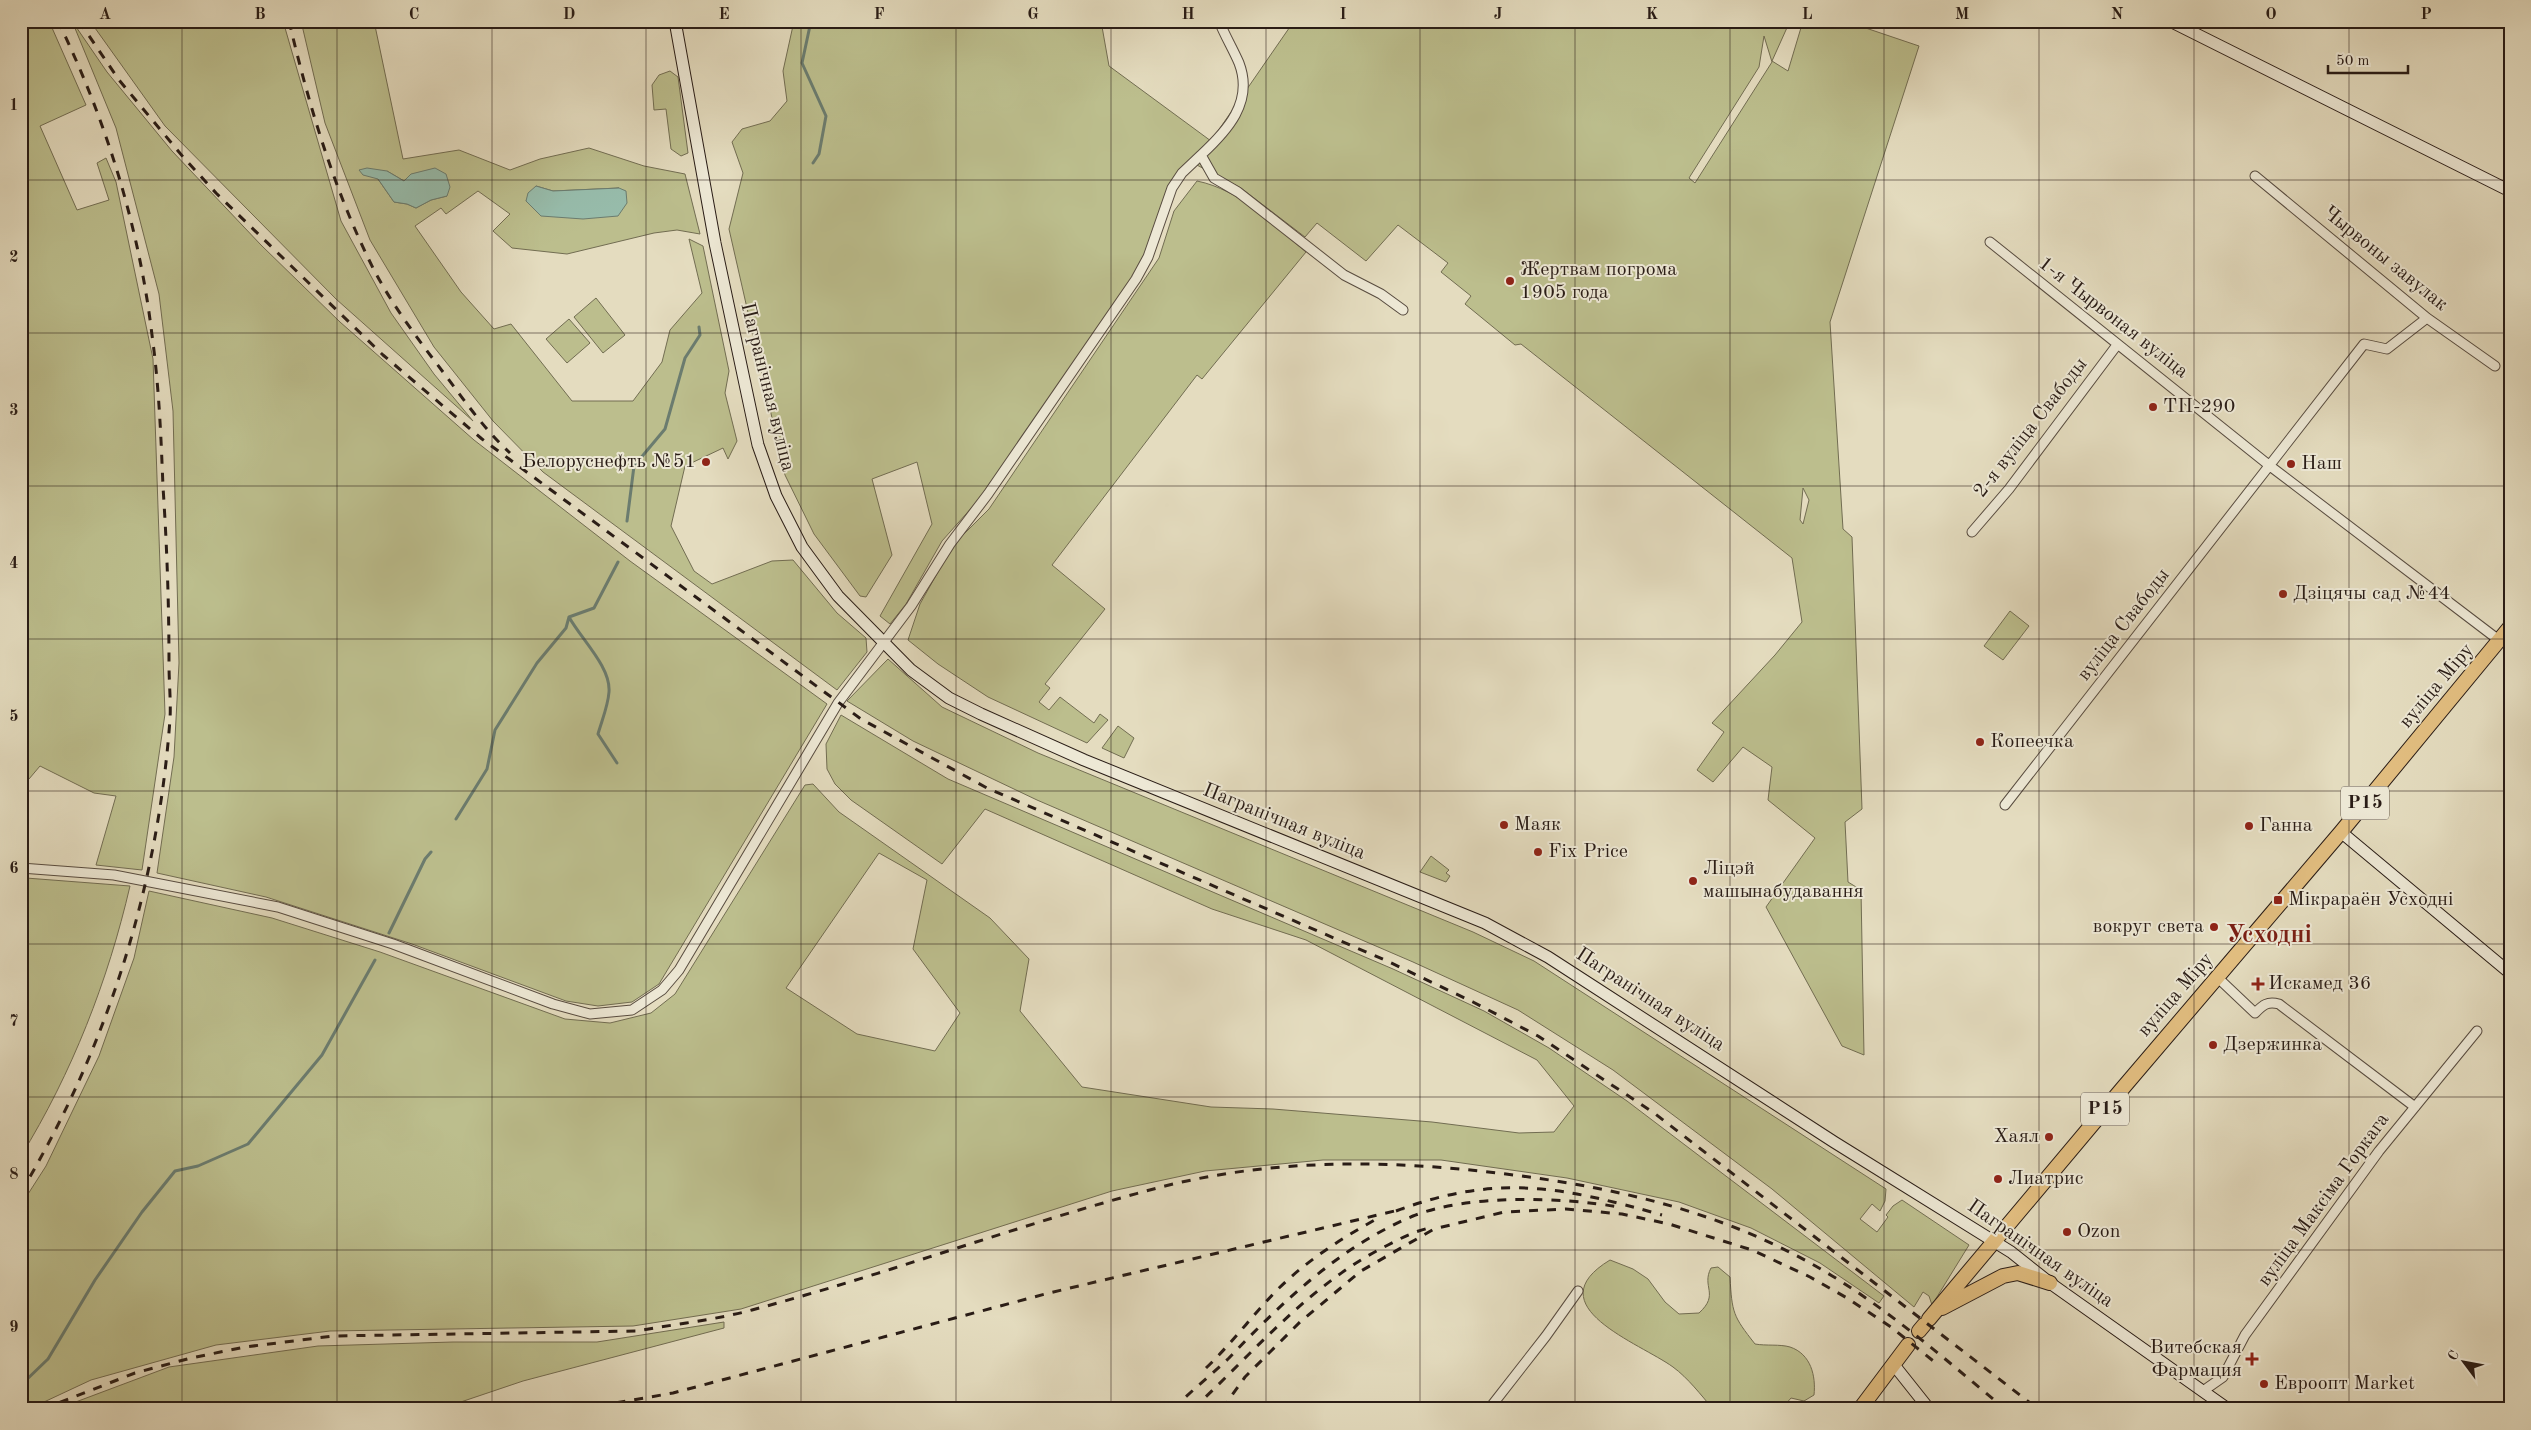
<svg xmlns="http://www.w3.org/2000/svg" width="2531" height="1430" font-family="'Old Standard TT',serif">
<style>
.green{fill:#bcbe8d;stroke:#726d52;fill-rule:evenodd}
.water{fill:#97bcab;stroke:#6b7c6f}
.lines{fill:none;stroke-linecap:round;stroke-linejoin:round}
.stream{stroke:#6b7c6f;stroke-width:3}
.street-casing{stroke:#584c40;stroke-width:11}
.secondary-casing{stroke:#291c16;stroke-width:13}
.primary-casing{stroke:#291c16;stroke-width:16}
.street{stroke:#ede8d5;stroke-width:9}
.secondary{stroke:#ede8d5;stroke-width:11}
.primary{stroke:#e2be80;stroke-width:14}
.rail{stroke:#291c16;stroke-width:3;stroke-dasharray:9 9;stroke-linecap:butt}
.grid{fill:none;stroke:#291c16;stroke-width:1;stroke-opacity:0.55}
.poi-dot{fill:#8f2418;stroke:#ede8d5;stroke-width:2}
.labels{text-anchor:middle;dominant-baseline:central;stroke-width:4;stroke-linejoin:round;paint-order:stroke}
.shield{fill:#ede8d5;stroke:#64594f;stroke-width:1}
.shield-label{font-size:19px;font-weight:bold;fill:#291c16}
.street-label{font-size:20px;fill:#291c16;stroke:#ede8d5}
.poi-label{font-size:20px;fill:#291c16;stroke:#ede8d5;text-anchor:start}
.district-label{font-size:25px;font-weight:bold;fill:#7a1f14;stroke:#ede8d5}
.neatline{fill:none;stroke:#291c16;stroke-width:2}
.grid-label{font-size:16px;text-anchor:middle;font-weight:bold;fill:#291c16}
</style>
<rect width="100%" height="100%" fill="#e4dcbf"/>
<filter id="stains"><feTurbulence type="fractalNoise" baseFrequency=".004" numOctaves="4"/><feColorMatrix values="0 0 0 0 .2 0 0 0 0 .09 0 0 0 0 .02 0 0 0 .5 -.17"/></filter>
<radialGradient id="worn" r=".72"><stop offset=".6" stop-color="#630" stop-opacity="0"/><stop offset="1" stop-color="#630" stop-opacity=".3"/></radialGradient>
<path class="green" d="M21 21H49L86 105 40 126 77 210 109 200 97 163 106 158 116 182 153 359 165 714 142 870 96 865 116 796 94 793 40 766 29 779 21 776Z
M72 21 107 72 172 151 261 245 340 322 474 440 630 561 827 704 659 984 632 1002 598 1006 566 1001 412 944 266 897 157 873 174 757 179 663 173 411 159 294 116 128Z
M90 21H283L341 221 391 313 434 374 473 421 336 299 165 126Z
M301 21H374L403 159 459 150 510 170 540 159 589 148 644 166 685 174 700 234 677 230 654 233 567 254 512 248 493 231 510 214 478 191 446 214 441 208 415 226 461 292 494 329 511 324 572 401H633L662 362 670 330 702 293 689 239 703 246 729 371 725 393 737 441 728 459 723 448 685 466 671 526 694 571 712 584 772 561 793 560 837 613 866 638 867 652 837 690 543 472 493 421 434 347 370 240 325 123ZM387 171 404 181 447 196 431 200 416 208 407 204 394 202 378 179ZM536 186 553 191 619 188 526 201Z
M794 21H1101L1109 66 1211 141 1294 21H1790L1772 61 1788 71 1803 21H1845L1919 46 1830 322 1843 529 1852 537 1862 809 1845 822 1848 882 1861 890 1864 1055 1842 1046 1766 907 1815 838 1768 800 1772 767 1743 747 1713 782 1697 770 1724 732 1712 723 1775 655 1802 622 1792 558 1521 344 1515 345 1465 304 1471 296 1441 272 1448 263 1398 225 1366 261 1317 223 1305 237 1241 188 1193 163 1168 200 1149 254 982 496 942 541 906 604 890 624 880 616 932 524 917 462 872 479 892 555 866 597 860 596 814 534 785 475 729 229 743 173 732 142 742 129 770 121 787 101 783 71ZM1764 36 1772 62 1695 183 1689 178 1759 67ZM1803 488 1809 500 1803 524 1800 520Z
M670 71 678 77 688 153 681 156 671 149 666 109 654 110 652 85 659 75Z
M1197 181C1241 190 1273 225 1306 252L1202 379 1197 375 1052 565 1105 609 1045 684 1050 688 1039 702 1049 710 1060 697 1094 723 1100 714 1108 720 1087 743 988 697 938 664 908 640 920 604 953 545 989 509 1159 258 1174 211Z
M596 298 625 335 603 353 574 317Z
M569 319 590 343 567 363 546 339Z
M2010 611 2029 626 2003 660 1984 646Z
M888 659 942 707 1038 753 1473 932 1534 961 1886 1189 1885 1201 1880 1211 1872 1204 1860 1219 1877 1232 1888 1217 1886 1215 1893 1206 1902 1200 1969 1245 1932 1305 1929 1296 1923 1292 1914 1307 1772 1189 1613 1070 1518 1010 1413 962 1037 800 913 741 847 701Z
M841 715 948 779 1393 969 1484 1011 1549 1048 1627 1101 1884 1296 1879 1303 1820 1263 1751 1228 1679 1202 1567 1178 1441 1160H1323L1205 1171 1112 1191 741 1309 633 1326 330 1331 216 1345 91 1380 29 1409H21V1205L46 1166 99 1056 134 958 149 891 272 918 380 952 565 1019 610 1023 651 1013 675 994 805 785 813 784 839 812 990 918 1029 959 1020 1011 1082 1087 1211 1107 1273 1109 1432 1122 1519 1133 1554 1132 1574 1106 1537 1060 1306 940 1212 909 985 809 942 864 851 800 835 784 827 769 826 744ZM879 853 927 880 913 949 960 1013 935 1051 857 1034 786 988Z
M1118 726 1134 738 1124 758 1102 748Z
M1431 856 1449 870 1446 873 1450 876 1446 882 1420 872Z
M26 878 130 886C108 981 72 1073 21 1156V891Z
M1610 1260 1633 1269 1648 1279 1665 1302 1679 1314 1699 1313C1720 1294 1701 1287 1711 1268L1718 1267 1730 1277C1732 1313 1733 1316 1755 1344 1766 1346 1780 1344 1790 1347 1811 1354 1816 1376 1814 1395L1804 1401 1791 1398 1784 1406 1785 1409H1713C1701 1395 1688 1378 1673 1367 1640 1343 1534 1306 1610 1260Z
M724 1322V1328L523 1381 440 1409H57L169 1367 318 1346 453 1342H597Z"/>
<path class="water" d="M367 168 387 171 404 181 411 174 435 168 446 174 450 187 447 196 431 200 416 208 407 204 394 202 378 179 363 175 359 170Z
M536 186 553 191 619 188 626 191 627 203 618 216 583 219 541 216 526 201 528 193Z"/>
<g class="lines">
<path class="stream" d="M811 21 802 63 826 116 819 154 813 163
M627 521 634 466 665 429 685 358 700 335 699 327
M569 617C581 639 611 667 609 692 608 706 602 720 598 734L617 763
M456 819 487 769 495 730 537 663 566 628 569 617 594 608 618 562
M389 933 425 859 431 852
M21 1385 48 1359 95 1280 142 1212 175 1171 198 1166 248 1144 322 1055 375 960
M21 1403 22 1406"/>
<g class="street-casing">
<path id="street" d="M1201 155C1227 131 1254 102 1239 63 1233 49 1225 36 1219 21
M2255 176 2427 318 2495 366
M1990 242 2270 466 2500 641
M1972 532 2009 489 2117 345
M2005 805 2364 344 2387 349 2427 318
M21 868 114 875 278 907 393 944 553 1004 590 1014 632 1010 662 990 679 970 838 703 911 606 950 544 988 494 1136 279 1148 257 1172 188 1182 173 1201 155 1214 178 1238 192 1344 275 1381 294 1403 310
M2217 977 2255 1013C2263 1005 2267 1001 2279 1004L2415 1107
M2203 1391 2223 1377 2245 1335 2379 1151 2477 1031
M1489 1409 1546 1336 1578 1291"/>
</g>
<g class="secondary-casing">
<path id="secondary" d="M675 21 715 243 758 445 776 496 802 547 838 596 911 670 949 698 981 714 1084 760 1485 923 1548 957 1834 1142 2011 1252 2050 1283 2228 1409
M2170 21 2510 191
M2341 832 2510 973
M1894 1365 1929 1409"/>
</g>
<g class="primary-casing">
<path id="primary" d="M1942 1308 2003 1276 2018 1273 2050 1283
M1929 1319 2122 1089 2341 832 2510 627
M1919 1331 1924 1325
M1860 1409 1908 1345"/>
</g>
<use href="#street" class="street"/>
<use href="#secondary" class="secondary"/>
<use href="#primary" class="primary"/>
<path class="rail" d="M79 21 119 80 184 158 216 193 383 355 482 439 861 719 987 788 1387 961 1473 1002 1538 1036 1654 1113 2038 1409
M289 21C309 106 334 190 373 268 392 305 418 339 443 372 464 400 484 429 510 453
M21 1192C107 1048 158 887 170 719 171 701 169 683 169 664 169 605 167 547 163 487 161 437 159 386 152 335 139 226 106 120 58 21
M1396 1211C1497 1173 1563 1187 1662 1215
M1206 1368C1231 1344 1252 1316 1276 1291 1307 1260 1342 1238 1380 1217
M43 1409 135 1373 191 1358 245 1347 333 1336 637 1331C675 1324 715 1320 752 1310 891 1273 1026 1222 1165 1186 1278 1158 1392 1160 1506 1174 1618 1188 1720 1211 1819 1268 1886 1307 1945 1359 2005 1409
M581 1409 673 1393 1049 1293 1403 1209
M1173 1409C1191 1391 1211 1375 1229 1358 1282 1302 1341 1246 1413 1216 1469 1194 1561 1197 1619 1207
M1193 1409C1255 1351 1311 1283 1388 1245 1403 1237 1417 1230 1434 1227
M1222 1409 1245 1377 1300 1322 1361 1271 1434 1229 1504 1212 1566 1209 1622 1214 1669 1224 1752 1250 1810 1277 1847 1298 1891 1327 1937 1364"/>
</g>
<path class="grid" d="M182 21V1409M337 21V1409M492 21V1409M646 21V1409M801 21V1409M956 21V1409M1111 21V1409M1266 21V1409M1420 21V1409M1575 21V1409M1730 21V1409M1884 21V1409M2039 21V1409M2194 21V1409M2349 21V1409M21 180H2510M21 333H2510M21 486H2510M21 639H2510M21 791H2510M21 944H2510M21 1097H2510M21 1250H2510"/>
<g class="poi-dot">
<circle cx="1510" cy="281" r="5"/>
<circle cx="2153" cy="407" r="5"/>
<circle cx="706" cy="462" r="5"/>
<circle cx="2291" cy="464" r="5"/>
<circle cx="2283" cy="594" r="5"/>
<circle cx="1980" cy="742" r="5"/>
<circle cx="1504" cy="825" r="5"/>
<circle cx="2249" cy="826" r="5"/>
<circle cx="1538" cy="852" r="5"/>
<circle cx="1693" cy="881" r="5"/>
<rect x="2273" y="895" width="10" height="10" rx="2.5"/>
<circle cx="2214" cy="927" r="5"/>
<path d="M2255.5 976.5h5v5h5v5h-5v5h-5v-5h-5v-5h5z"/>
<circle cx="2213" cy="1045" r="5"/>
<circle cx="2049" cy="1137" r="5"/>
<circle cx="1998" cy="1179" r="5"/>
<circle cx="2067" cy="1232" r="5"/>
<path d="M2249.5 1351.5h5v5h5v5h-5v5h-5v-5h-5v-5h5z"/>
<circle cx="2264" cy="1384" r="5"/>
</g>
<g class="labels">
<g class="shield">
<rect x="2341" y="786.5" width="48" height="33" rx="4"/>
<rect x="2081" y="1092.5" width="48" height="33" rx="4"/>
</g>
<g class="shield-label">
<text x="2365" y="803">Р15</text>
<text x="2105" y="1109">Р15</text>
</g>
<g class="street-label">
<text transform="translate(2385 259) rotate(39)">Чырвоны завулак</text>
<text transform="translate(2113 318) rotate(38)">1-я Чырвоная вуліца</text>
<text transform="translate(767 387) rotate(76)">Пагранічная вуліца</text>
<text transform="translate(2031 428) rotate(-52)">2-я вуліца Свабоды</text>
<text transform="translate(2124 625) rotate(-52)">вуліца Свабоды</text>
<text transform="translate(2437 686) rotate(-50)">вуліца Міру</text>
<text transform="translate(1284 822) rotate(22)">Пагранічная вуліца</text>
<text transform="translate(2176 995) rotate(-49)">вуліца Міру</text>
<text transform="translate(1650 1000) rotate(33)">Пагранічная вуліца</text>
<text transform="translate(2324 1200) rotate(-54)">вуліца Максіма Горкага</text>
<text transform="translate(2040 1254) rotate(35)">Пагранічная вуліца</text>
</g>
<g class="poi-label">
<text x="1520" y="270">Жертвам погрома<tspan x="1520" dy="23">1905 года</tspan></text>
<text x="2163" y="407">ТП-290</text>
<text x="696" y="462" text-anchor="end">Белоруснефть №51</text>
<text x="2301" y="464">Наш</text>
<text x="2293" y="594">Дзіцячы сад №44</text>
<text x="1990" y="742">Копеечка</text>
<text x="1514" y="825">Маяк</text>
<text x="2259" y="826">Ганна</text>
<text x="1548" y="852">Fix Price</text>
<text x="1703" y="869">Ліцэй<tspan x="1703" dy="23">машынабудавання</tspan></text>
<text x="2288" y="900">Мікрараён Усходні</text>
<text x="2204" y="927" text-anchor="end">вокруг света</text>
<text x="2268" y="984">Искамед 36</text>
<text x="2223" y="1045">Дзержинка</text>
<text x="2039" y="1137" text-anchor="end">Хаял</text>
<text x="2008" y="1179">Лиатрис</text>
<text x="2077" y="1232">Ozon</text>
<text x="2242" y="1348" text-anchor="end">Витебская<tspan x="2242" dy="23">Фармация</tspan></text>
<text x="2274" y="1384">Евроопт Market</text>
</g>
<g class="district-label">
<text x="2269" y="935">Усходні</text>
</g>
</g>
<rect width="2531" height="1430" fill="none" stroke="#e4dcbf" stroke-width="55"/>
<g transform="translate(2464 1362) rotate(302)" stroke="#ede8d5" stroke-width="4" paint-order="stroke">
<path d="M0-4L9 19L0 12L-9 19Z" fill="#291c16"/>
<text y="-8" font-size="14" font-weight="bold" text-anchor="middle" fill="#291c16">С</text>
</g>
<path d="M2328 65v8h80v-8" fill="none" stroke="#291c16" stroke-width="2.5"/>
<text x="2336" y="65" font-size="15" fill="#291c16" stroke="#ede8d5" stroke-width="4" paint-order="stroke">50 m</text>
<rect x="28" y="28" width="2476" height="1374" class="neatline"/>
<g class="grid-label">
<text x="105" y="19">A</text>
<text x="260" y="19">B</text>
<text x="414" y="19">C</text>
<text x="569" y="19">D</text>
<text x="724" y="19">E</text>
<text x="879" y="19">F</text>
<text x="1033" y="19">G</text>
<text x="1188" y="19">H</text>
<text x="1343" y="19">I</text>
<text x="1498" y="19">J</text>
<text x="1652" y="19">K</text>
<text x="1807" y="19">L</text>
<text x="1962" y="19">M</text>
<text x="2117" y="19">N</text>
<text x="2271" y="19">O</text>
<text x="2426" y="19">P</text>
<text x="14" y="110">1</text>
<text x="14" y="262">2</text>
<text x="14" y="415">3</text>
<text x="14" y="568">4</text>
<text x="14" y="721">5</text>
<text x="14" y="873">6</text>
<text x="14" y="1026">7</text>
<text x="14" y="1179">8</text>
<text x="14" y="1332">9</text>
</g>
<rect width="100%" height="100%" filter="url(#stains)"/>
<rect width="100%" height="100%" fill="url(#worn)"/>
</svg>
